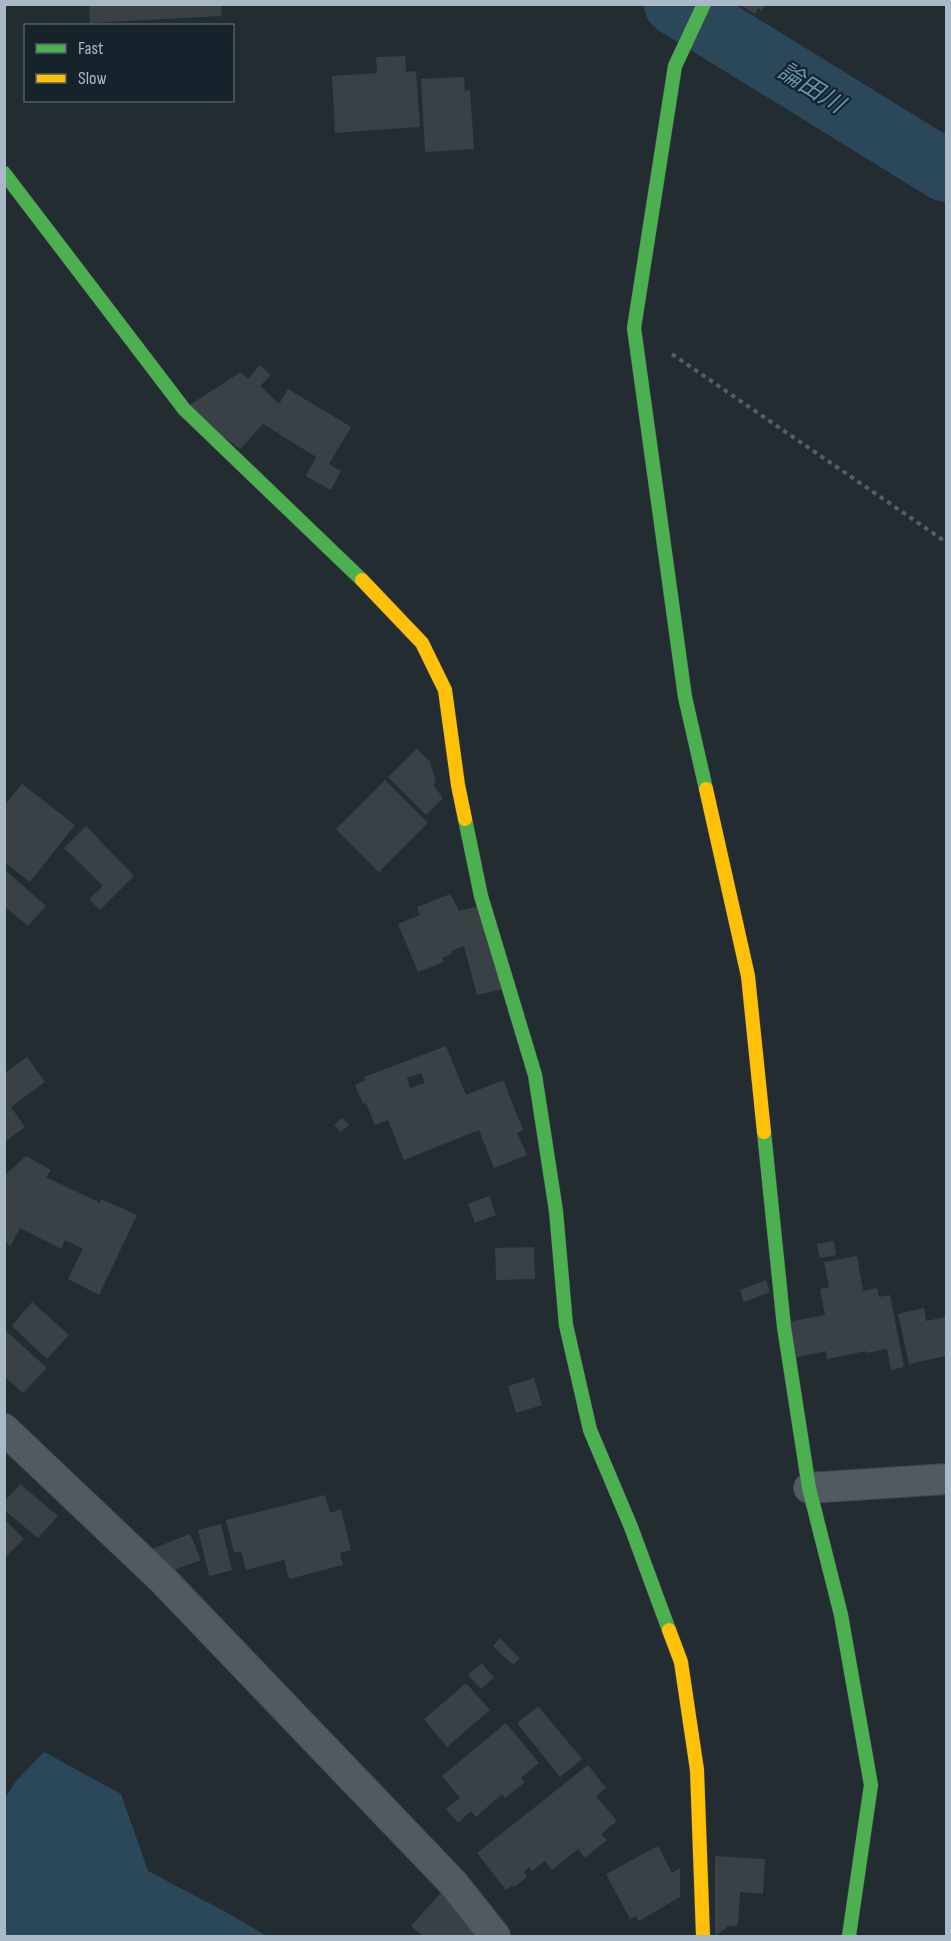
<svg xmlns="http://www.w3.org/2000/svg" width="951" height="1941" font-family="'Sofia Sans Condensed','Noto Sans JP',sans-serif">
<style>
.water{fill:#2b485a}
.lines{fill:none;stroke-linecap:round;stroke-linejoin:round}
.river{stroke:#2b485a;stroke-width:62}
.building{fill:#3a4146;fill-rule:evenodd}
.street-casing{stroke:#40474c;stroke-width:32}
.fast-casing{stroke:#40474c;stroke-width:15}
.slow-casing{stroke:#40474c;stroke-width:15}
.path{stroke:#545e63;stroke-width:4;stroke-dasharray:4.5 4.5;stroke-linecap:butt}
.street{stroke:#515a60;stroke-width:30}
.fast{stroke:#4caf50;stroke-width:14}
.slow{stroke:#ffc107;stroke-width:14}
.labels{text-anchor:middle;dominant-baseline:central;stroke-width:4.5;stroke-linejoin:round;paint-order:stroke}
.water-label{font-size:24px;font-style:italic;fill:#6692ac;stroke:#16232b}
</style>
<rect width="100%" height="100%" fill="#232c31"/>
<path class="water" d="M44 1752 121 1794 148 1871 224 1911 267 1936H5V1798L16 1781Z"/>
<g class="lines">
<path class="river" d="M675 4 946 171"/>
</g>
<path class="building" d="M89 4H221L222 16 90 23Z
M738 4H765L762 11 758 8 755 14Z
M405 56 406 72 416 71 420 127 335 133 332 76 377 73 376 57Z
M464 77 465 91 470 90 474 149 425 152 421 79Z
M260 365 271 375 260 386 279 404 288 389 351 427 329 464 341 471 331 490 306 476 316 457 263 424 240 449 185 408 241 372 248 379Z
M417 749 430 762 436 782 433 785 443 798 426 815 388 777Z
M385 780 428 823 379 872 336 829Z
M22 784 75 825 30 882 4 862V806Z
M86 826 134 876 100 910 89 899 103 886 64 848Z
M4 869 46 906 28 926 4 906Z
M450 894 459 911 479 906 511 987 477 995 464 946 451 951 452 954 442 958 444 962 418 972 398 924 420 915 417 907Z
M446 1046 466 1095 503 1080 523 1130 517 1133 527 1155 494 1168 479 1130 404 1160 388 1120 375 1125 366 1103 363 1104 355 1085 365 1080 364 1077ZM421 1073 425 1083 410 1088 407 1078Z
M27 1057 45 1082 11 1107 25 1127 4 1142V1070L6 1072Z
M342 1118 349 1125 341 1132 334 1125Z
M26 1156 51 1170 46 1177 100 1203 101 1199 137 1215 99 1295 68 1279 83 1249 65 1240 61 1249 20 1228 10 1247 4 1238V1176Z
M489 1196 496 1215 475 1223 468 1204Z
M834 1241 836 1255 820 1258 817 1244Z
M534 1247 535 1279 496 1280 495 1248Z
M857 1256 863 1291 877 1288 879 1297 890 1295 904 1367 891 1370 887 1349 866 1353V1351L827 1359 826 1351 784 1360 777 1324 825 1315 820 1289 829 1287 824 1262Z
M766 1280 770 1292 744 1302 740 1290Z
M32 1302 69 1335 47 1359 12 1326Z
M924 1308 926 1321 946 1317V1356L909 1364 898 1314Z
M6 1331 47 1368 23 1393 4 1376V1333Z
M534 1378 542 1405 516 1413 508 1386Z
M20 1484 58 1516 38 1538 4 1510V1502Z
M325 1495 330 1513 341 1509 351 1550 340 1553 343 1565 289 1579 284 1560 246 1570 241 1551 234 1553 226 1520Z
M4 1519 24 1539 4 1558Z
M221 1524 232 1570 209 1576 198 1530Z
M190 1534 201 1560 166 1573 144 1552Z
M500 1638 520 1658 513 1665 493 1646Z
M482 1663 494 1678 481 1689 468 1675Z
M466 1683 490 1710 447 1747 424 1719Z
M538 1706 582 1759 560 1777 517 1723Z
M506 1723 539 1763 521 1778 525 1782 505 1798 502 1794 476 1817 471 1811 458 1823 446 1809 460 1798 442 1776Z
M588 1765 606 1788 596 1796 617 1821 601 1834 607 1840 585 1858 578 1849 552 1870 545 1861 532 1871 529 1867 524 1872 527 1877 514 1887 513 1885 506 1890 477 1853Z
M658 1846 672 1873 680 1868V1897L639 1921 636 1916 630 1919 606 1874Z
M715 1856 765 1859 763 1894 740 1892 738 1924 734 1926H727L726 1928 715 1936Z
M447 1886 482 1928 475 1936H423L411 1926Z"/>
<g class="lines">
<g class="street-casing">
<path id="street" d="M4 1429 162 1579 453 1883 495 1936
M809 1488 946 1479"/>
</g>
<g class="fast-casing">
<path id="fast" d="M704 4 675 66 634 328 685 697 706 789
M4 173 184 409 362 580
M465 819 481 896 535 1075 556 1211 566 1325 590 1430 631 1527 669 1630
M764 1132 784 1327 809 1488 841 1615 871 1785 849 1936"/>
</g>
<g class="slow-casing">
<path id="slow" d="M362 580 422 643 445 690 458 785 465 819
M706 789 748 976 764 1132
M669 1630 681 1662 697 1770 703 1936"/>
</g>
<path class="path" d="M672 354 946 542"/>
<use href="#street" class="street"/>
<use href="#fast" class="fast"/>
<use href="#slow" class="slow"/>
</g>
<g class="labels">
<g class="water-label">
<text transform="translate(811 88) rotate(32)">論田川</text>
</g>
</g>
<rect width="951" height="1941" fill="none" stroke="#a9b9c5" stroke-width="12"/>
<rect x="24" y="24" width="210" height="78" fill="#16232b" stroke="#515f69" stroke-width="1.5"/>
<rect x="36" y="44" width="30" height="9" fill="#4caf50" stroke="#515f69" stroke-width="1.5"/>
<text x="78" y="54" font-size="18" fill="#a9b9c5">Fast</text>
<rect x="36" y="74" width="30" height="9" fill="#ffc107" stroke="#515f69" stroke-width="1.5"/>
<text x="78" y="84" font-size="18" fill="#a9b9c5">Slow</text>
</svg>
